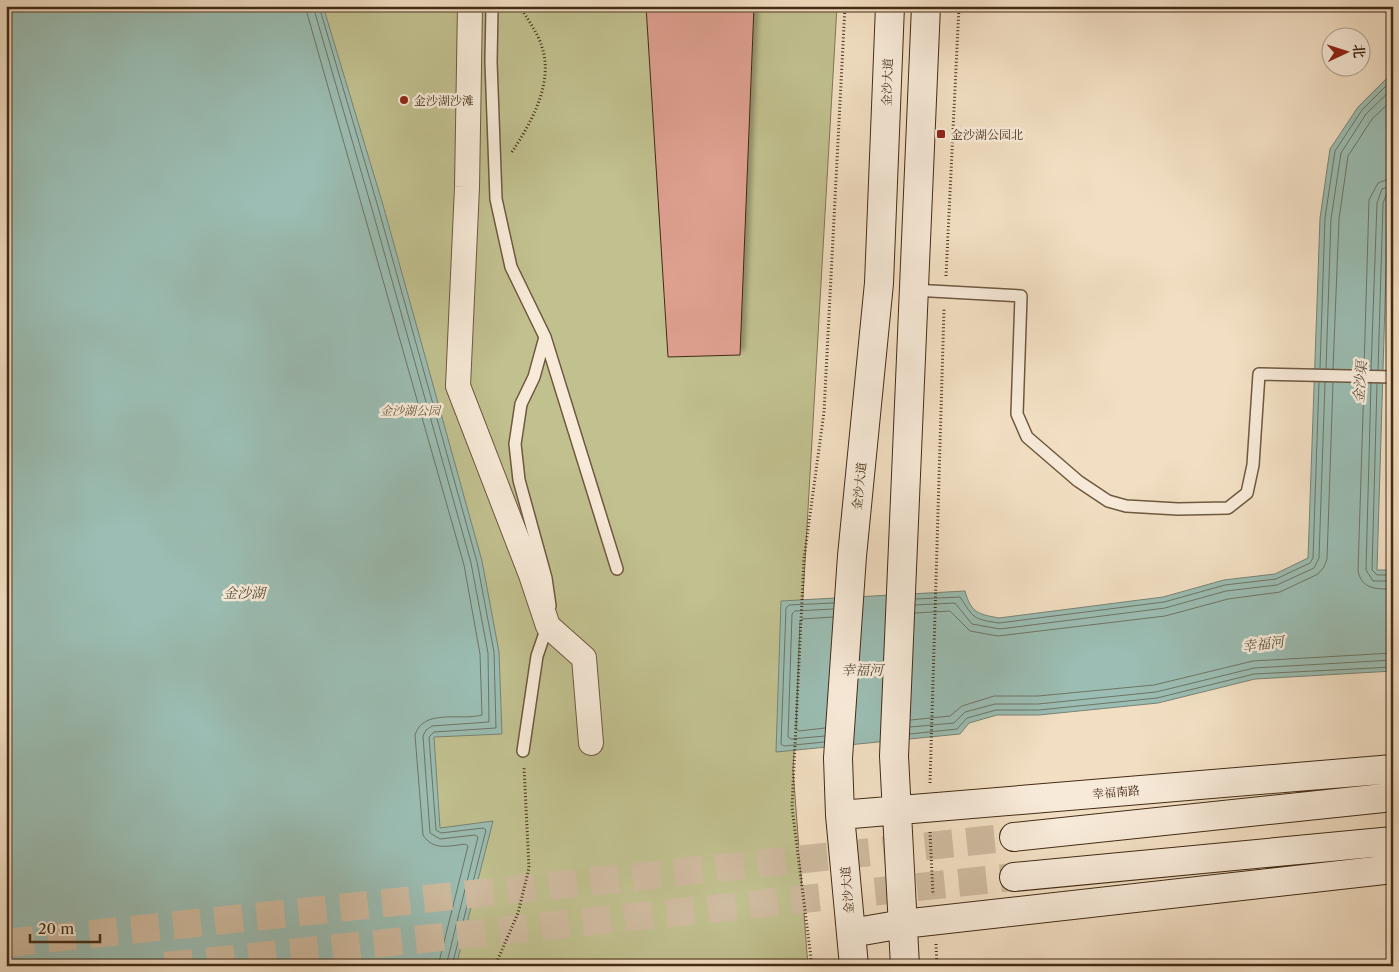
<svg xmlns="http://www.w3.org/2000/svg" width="1399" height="972" font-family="'Libre Caslon Text','Noto Serif SC',serif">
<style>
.green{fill:#c1c08f;stroke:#827652}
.water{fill:#9bbdb3;stroke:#788374}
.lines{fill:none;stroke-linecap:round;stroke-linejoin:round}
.shore{stroke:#6f7464;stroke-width:1}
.building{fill:#dd9f8e;stroke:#432b15;filter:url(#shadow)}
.secondary-tunnel{stroke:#cfbba0;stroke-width:28;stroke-dasharray:28 14;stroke-linecap:butt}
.lane-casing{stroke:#6f5840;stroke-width:14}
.street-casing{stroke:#6f5840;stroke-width:26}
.secondary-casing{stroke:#432b15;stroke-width:30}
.path{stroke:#432b15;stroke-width:3;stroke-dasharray:1 2.5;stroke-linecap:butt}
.lane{stroke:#f7ead8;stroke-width:11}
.street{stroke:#f7ead8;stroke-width:24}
.secondary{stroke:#f7ead8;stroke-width:28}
.poi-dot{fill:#8f2418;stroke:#f7ead8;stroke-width:2}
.labels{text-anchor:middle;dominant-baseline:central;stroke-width:5;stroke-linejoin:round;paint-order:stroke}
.street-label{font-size:12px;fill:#432b15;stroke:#f7ead8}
.poi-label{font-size:12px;fill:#432b15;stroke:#f7ead8;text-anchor:start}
.park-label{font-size:12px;font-style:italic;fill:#625034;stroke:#f7ead8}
.water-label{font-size:14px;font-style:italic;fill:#59503c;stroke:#f7ead8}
</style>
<defs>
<filter id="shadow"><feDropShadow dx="4.5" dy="-4.5" stdDeviation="2.5" flood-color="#0004"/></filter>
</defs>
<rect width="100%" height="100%" fill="#f2dfc3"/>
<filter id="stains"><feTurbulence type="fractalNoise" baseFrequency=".004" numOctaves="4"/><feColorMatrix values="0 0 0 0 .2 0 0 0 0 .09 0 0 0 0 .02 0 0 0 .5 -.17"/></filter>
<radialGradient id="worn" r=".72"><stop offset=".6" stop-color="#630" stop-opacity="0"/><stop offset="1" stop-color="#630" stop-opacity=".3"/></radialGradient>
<path class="green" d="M6 6H837L793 770 808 966H6Z"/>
<path class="water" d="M6 6H323L383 205 482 561 499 652 502 734 434 737 440 828 493 821 456 966H6Z
M1393 72V191L1388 203 1377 570H1393V671L1255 679 1158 703 1039 715H997L969 723 960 734 776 752 781 601 965 591C971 613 978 614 999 618L1163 597 1224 580 1275 574 1308 558 1320 218 1330 149 1358 107Z"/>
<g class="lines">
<path class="shore" d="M305 6 464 565 480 654 482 715C461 721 423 708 415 735L423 835C433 851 449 846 465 844L468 846 438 966
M313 6 372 209 471 563 488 653 489 722 432 726 426 730 423 736 430 833 440 839 475 835 478 837 446 966
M319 6 378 207 477 562 494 652 496 728 434 732 429 737 436 830 441 833 483 828 486 830 452 966
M1320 368 1325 218 1335 151 1362 110 1393 79
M1326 369 1331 219 1341 153 1366 114 1393 88
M1333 369 1339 219 1348 156 1372 119 1393 99
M1364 369 1369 200 1378 183 1393 177
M1371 370 1377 203 1382 189 1393 185
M1378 370 1383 203 1387 193 1393 191
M1364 383 1358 571C1362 590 1377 589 1393 589
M1371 383 1366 570 1373 581H1393
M1377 384 1372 570 1377 575H1393
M916 599 960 597C974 618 972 619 999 623L1164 602 1225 585 1276 579 1310 563 1313 558 1319 382
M915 605 955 603 972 624 1000 629 1165 608 1226 591 1277 585 1314 568 1319 558 1325 382
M915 613 950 611 970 631 998 636 1165 616 1228 599 1280 592 1318 574 1324 567 1327 559 1333 383
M911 720 950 716 962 706 994 696H1038L1154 685 1253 661 1393 653
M910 727 954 723 965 712 995 704H1038L1156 692 1254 668 1393 660
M825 728 799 731 796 729 800 621 802 619 833 617
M910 734 957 729 967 718 996 710H1039L1157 698 1254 674 1393 667
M825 736 791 739 788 737 792 614 795 611 833 609
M824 742 784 746 781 744 786 608 789 605 834 603"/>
</g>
<path class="building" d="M646 6H754L740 355 668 357Z"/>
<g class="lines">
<path class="secondary-tunnel" d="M6 943 1014 837
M165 966 1014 877"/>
<g class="lane-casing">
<path id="lane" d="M492 6 491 62 496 199 511 267 545 337 617 569
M913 290 1021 296 1017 414 1027 437 1078 481 1108 501 1126 506 1178 509 1228 508 1247 493 1253 465 1259 374 1393 377
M545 337 534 377 521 404 515 444 519 480 546 578 550 606
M523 751 537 656 548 624"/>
</g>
<g class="street-casing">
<path id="street" d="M470 6 467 187 458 386 531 575 548 626 584 658 591 743"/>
</g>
<g class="secondary-casing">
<path id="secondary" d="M840 815 1393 769
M1014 837 1393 797
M1014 877 1393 841
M851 933 903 924 1393 869
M854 966 840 815 838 758 852 556 879 283 890 6
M905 966 894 756 926 6"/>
</g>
<path class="path" d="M512 152C531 123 554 83 542 47 538 33 527 19 520 6
M946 276 959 6
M930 783 944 309
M930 832 933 895
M936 944 937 966
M495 966 518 913 529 868 524 767
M812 966 792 807 804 559 824 412 845 6"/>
<use href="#lane" class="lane"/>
<use href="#street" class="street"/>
<use href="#secondary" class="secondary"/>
</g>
<g class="poi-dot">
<circle cx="404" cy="100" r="5"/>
<rect x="936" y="129" width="10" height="10" rx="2.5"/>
</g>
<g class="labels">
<g class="street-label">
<text transform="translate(887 82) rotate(-88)">金沙大道</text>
<text transform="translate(859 486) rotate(-84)">金沙大道</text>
<text transform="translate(1116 792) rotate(-5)">幸福南路</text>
<text transform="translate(847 890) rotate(-95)">金沙大道</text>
</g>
<g class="poi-label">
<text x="414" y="100">金沙湖沙滩</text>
<text x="951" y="134">金沙湖公园北</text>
</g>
<g class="park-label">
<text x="410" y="410">金沙湖公园</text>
</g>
<g class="water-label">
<text transform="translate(1360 382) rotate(-85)">金沙渠</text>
<text x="244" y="593">金沙湖</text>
<text transform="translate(1263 644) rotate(-7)">幸福河</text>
<text x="862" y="670">幸福河</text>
</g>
</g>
<rect width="1399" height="972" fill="none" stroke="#f2dfc3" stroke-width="25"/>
<rect x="8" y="8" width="1384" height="957" fill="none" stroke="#432b15" stroke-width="2.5"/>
<rect x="12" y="12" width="1374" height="947" fill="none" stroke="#432b15"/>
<g transform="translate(1346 52) rotate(86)"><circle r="24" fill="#f7ead8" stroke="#af9e8a"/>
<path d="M0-4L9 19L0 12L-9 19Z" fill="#8f2418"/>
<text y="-8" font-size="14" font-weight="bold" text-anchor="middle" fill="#432b15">北</text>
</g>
<path d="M30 934v8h70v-8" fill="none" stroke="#432b15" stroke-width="2.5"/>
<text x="38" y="934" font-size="15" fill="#432b15" stroke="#f7ead8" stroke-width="4" paint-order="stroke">20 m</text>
<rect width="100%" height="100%" filter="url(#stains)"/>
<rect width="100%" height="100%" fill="url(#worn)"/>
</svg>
